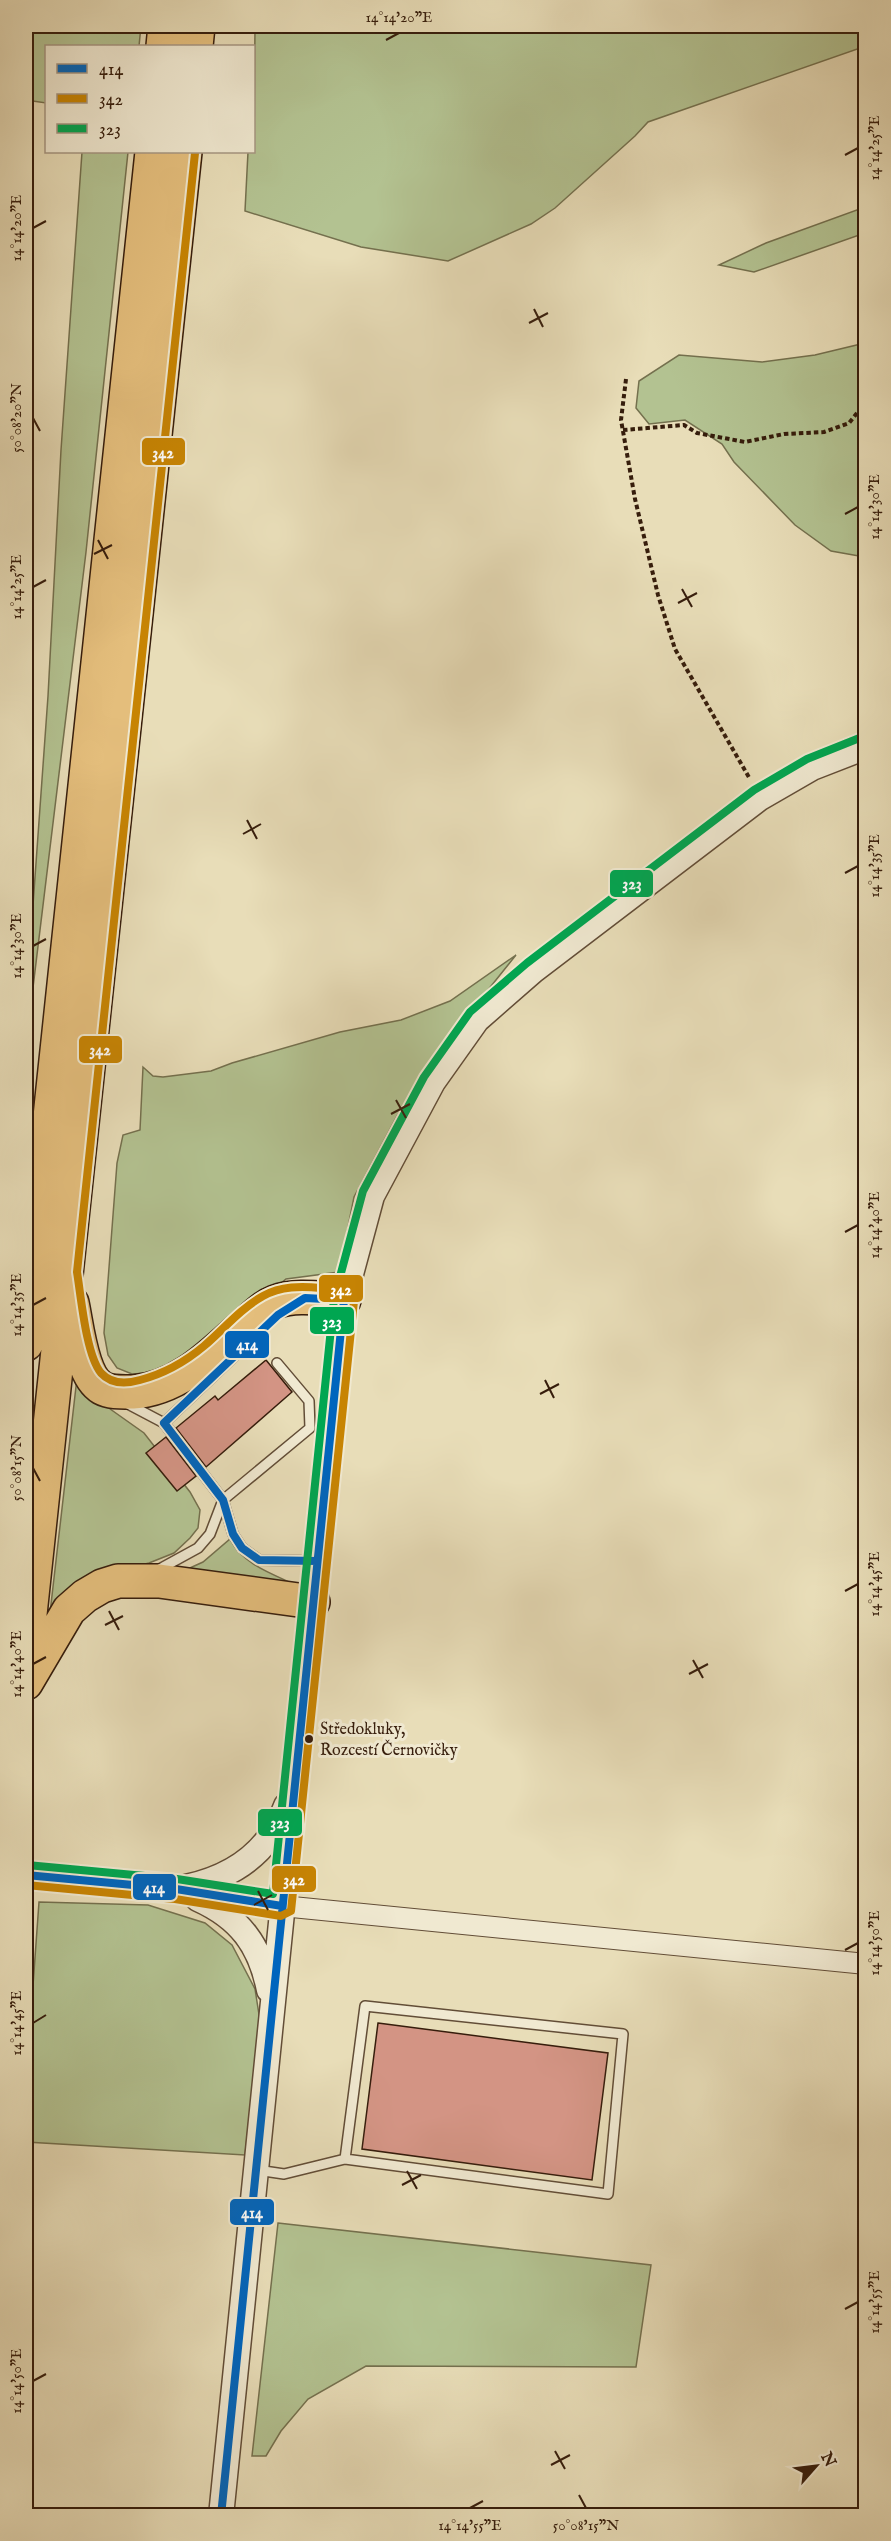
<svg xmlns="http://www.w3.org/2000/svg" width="891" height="2541" font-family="'IM FELL English',serif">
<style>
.green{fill:#b3c291;stroke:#74704e;stroke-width:1.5}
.building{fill:#d39484;stroke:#361d0c;stroke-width:1.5}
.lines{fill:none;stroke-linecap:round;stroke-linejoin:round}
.service-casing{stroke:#624d37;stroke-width:12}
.minor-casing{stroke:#624d37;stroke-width:22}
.tertiary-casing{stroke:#624d37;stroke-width:27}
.motorway-casing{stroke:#361d0c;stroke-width:36}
.path{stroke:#361d0c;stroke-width:4;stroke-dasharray:4.5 3;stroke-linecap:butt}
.service{stroke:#f0e9d1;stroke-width:9}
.minor{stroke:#f0e9d1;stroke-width:20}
.tertiary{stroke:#f0e9d1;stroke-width:24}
.motorway{stroke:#e4be7c;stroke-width:33}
.bus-1-casing{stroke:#f0e9d1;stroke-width:12}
.bus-2-casing{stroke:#f0e9d1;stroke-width:12}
.bus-3-casing{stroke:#f0e9d1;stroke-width:12}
.bus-1{stroke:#0065bd;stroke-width:8}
.bus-2{stroke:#c78403;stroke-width:8}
.bus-3{stroke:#00a651;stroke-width:8}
.ticks{fill:none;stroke:#361d0c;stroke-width:2}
.bus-dot{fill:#361d0c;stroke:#f0e9d1;stroke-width:2}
.labels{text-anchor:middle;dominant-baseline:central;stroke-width:6;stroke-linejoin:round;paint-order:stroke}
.bus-label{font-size:16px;fill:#361d0c;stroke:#f0e9d1;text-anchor:start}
.line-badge{stroke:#f0e9d1;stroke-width:2}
.badge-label{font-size:16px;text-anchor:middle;font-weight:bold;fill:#fff}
.neatline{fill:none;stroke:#361d0c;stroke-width:2}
.ticks-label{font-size:15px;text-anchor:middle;fill:#361d0c}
</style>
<rect width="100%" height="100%" fill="#e8ddb8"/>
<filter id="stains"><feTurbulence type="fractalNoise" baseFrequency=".00333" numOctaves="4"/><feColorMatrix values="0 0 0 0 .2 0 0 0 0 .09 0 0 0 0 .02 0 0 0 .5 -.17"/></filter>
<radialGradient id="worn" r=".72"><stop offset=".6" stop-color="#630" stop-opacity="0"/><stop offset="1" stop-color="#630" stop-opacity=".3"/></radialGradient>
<path class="green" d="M26 26H141L139 46H46V103L26 100Z
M255 26H865L866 46 648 122 635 136 555 208 531 224 448 261 361 247 245 211 248 152H254Z
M82 152H128L86 552 26 1045V969L33 905 48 696 61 450Z
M865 207V233L754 272 719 265 766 243Z
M865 343 866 554 859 556 831 551 795 525 734 462 722 444 685 420 649 424 636 408 639 381 679 355 762 362 815 355Z
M516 955 455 1031 397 1116 354 1197 339 1272 286 1279 232 1324 164 1372 132 1374 117 1368 108 1355 104 1333 117 1163 123 1135 140 1130 143 1067 153 1076 163 1077 211 1071 232 1063 340 1032 401 1020 450 1001Z
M32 1096 26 1155V1097Z
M77 1378 96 1399 144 1433 190 1492 200 1510 198 1528 190 1538 174 1553 149 1563 113 1572 50 1613Z
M230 1539C243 1565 273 1574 298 1586L183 1571 203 1562Z
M39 1902 148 1905 205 1923 232 1945 255 1989 260 2021 245 2155 26 2142V2083Z
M278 2223 651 2265 636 2367 366 2366 308 2399 281 2431 266 2456H252Z"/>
<path class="building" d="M266 1360 292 1392 206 1467 176 1428 215 1396 218 1400Z
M166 1437 196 1476 177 1491 146 1453Z
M378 2023 608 2053 592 2180 362 2149Z"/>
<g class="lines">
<g class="service-casing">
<path id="service" d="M126 1403 164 1423 223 1500 233 1534 242 1548 259 1560 317 1561
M164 1423 242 1349
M156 1571 198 1548 210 1534 223 1500 310 1428 309 1401 277 1363
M257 2170 284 2174 345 2159 608 2194 623 2034 365 2006 345 2159"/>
</g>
<g class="minor-casing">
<path id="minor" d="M282 1906 866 1964"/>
</g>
<g class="tertiary-casing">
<path id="tertiary" d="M26 1875 176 1889 282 1906
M186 1887C233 1877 269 1853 286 1806
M198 1899C240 1918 260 1945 269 1990
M221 2516 344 1300 372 1196 433 1082 477 1020 533 971 760 798 812 768 866 747"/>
</g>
<g class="motorway-casing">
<path id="motorway" d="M163 46 165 26
M196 46 198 26
M72 1303C77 1325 81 1376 102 1388 111 1393 123 1392 133 1392 178 1389 211 1355 242 1327 252 1319 262 1307 275 1302 296 1294 322 1299 344 1300
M26 1344 152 152
M26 1652 185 152
M26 1683 69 1610 85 1596 102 1586 118 1581H159L313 1602"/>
</g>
<path class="path" d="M626 379 621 420 635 499 658 595 675 649 750 779
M623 430 684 425 697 433 745 442 784 434 824 432 849 423 866 402"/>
<use href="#service" class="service"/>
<use href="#minor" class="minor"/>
<use href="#tertiary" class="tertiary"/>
<use href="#motorway" class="motorway"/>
<g class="bus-1-casing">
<path id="bus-1" d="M164 1423 278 1315 305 1298 344 1300
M164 1423 223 1500 233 1534 242 1548 259 1560 317 1561
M26 1875 176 1889 282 1906
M221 2516 344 1300"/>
</g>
<g class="bus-2-casing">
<path id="bus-2" d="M26 1885 175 1899 281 1916 291 1911 354 1301 352 1293C344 1287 331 1288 321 1288 301 1286 281 1286 263 1296 240 1309 223 1330 204 1346 185 1362 163 1374 140 1380 126 1384 111 1384 101 1373 86 1355 81 1296 77 1272L195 153"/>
</g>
<g class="bus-3-casing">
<path id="bus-3" d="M27 1865 177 1879 273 1894 334 1299 363 1191 424 1077 470 1012 527 963 754 790 807 759 862 737"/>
</g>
<use href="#bus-1" class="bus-1"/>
<use href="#bus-2" class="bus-2"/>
<use href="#bus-3" class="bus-3"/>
</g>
<path class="ticks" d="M386 40 399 33M845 155 858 148M33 228 46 221M534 309 543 327M529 323 548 313M33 418 40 431M845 514 858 507M98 540 108 559M94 554 112 545M33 587 46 580M682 589 692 607M678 603 697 593M247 820 257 839M243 834 261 824M845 873 858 866M33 946 46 939M396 1100 406 1118M391 1114 410 1104M845 1232 858 1225M33 1305 46 1298M545 1380 554 1398M540 1394 559 1384M33 1468 40 1481M845 1591 858 1584M109 1611 119 1630M105 1625 123 1616M693 1660 703 1678M33 1664 46 1657M689 1674 708 1664M258 1891 268 1910M254 1905 272 1895M845 1950 858 1943M33 2023 46 2015M407 2171 417 2189M402 2185 421 2175M845 2309 858 2302M33 2381 46 2374M555 2451 565 2469M551 2465 570 2455M579 2495 586 2508M470 2508 483 2501"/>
<circle class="bus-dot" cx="309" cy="1739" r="5"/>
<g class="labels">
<g class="bus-label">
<text x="320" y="1730">Středokluky,<tspan x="320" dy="21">Rozcestí Černovičky</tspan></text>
</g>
</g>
<g class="line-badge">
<rect x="141" y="437" width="45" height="29" rx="6" fill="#c78403"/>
<rect x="609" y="869" width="45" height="29" rx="6" fill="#00a651"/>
<rect x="78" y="1035" width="45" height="29" rx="6" fill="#c78403"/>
<rect x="318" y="1274" width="46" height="29" rx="6" fill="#c78403"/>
<rect x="309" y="1306" width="46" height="29" rx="6" fill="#00a651"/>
<rect x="224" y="1330" width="46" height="29" rx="6" fill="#0065bd"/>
<rect x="257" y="1808" width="46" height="29" rx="6" fill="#00a651"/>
<rect x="271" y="1865" width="46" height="28" rx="6" fill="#c78403"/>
<rect x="132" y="1873" width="45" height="28" rx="6" fill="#0065bd"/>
<rect x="229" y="2198" width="46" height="28" rx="6" fill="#0065bd"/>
</g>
<g class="badge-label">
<text x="163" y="458">342</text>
<text x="632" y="889">323</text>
<text x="100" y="1055">342</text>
<text x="341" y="1295">342</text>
<text x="332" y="1327">323</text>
<text x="247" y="1350">414</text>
<text x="280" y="1828">323</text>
<text x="294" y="1885">342</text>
<text x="154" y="1893">414</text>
<text x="252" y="2218">414</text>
</g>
<rect width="891" height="2541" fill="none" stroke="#e8ddb8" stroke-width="66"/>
<rect x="45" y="45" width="210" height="108" fill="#f0e9d1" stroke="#a69782" stroke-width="1.5"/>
<rect x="57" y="64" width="30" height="9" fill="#0065bd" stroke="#a69782" stroke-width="1.5"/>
<text x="99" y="75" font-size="18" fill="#361d0c">414</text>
<rect x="57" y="94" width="30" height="9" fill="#c78403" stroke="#a69782" stroke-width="1.5"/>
<text x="99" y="105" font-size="18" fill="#361d0c">342</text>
<rect x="57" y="124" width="30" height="9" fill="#00a651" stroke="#a69782" stroke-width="1.5"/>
<text x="99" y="135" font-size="18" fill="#361d0c">323</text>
<g transform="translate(816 2466) rotate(62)" stroke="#f0e9d1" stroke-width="4.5" paint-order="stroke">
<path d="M0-4.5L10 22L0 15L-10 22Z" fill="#361d0c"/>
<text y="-9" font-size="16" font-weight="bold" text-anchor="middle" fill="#361d0c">N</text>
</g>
<rect x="33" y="33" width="825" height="2475" class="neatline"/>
<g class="ticks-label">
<text x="399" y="22">14°14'20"E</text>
<text transform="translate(874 148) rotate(-90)" y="5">14°14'25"E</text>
<text transform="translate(16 228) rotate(-90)" y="5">14°14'20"E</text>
<text transform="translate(16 418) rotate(-90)" y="5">50°08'20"N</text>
<text transform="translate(874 507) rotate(-90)" y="5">14°14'30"E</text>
<text transform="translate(16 587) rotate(-90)" y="5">14°14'25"E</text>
<text transform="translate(874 866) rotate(-90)" y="5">14°14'35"E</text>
<text transform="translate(16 946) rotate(-90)" y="5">14°14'30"E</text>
<text transform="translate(874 1225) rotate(-90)" y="5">14°14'40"E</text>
<text transform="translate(16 1305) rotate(-90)" y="5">14°14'35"E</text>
<text transform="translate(16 1468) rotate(-90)" y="5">50°08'15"N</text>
<text transform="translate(874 1584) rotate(-90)" y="5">14°14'45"E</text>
<text transform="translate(16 1664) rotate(-90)" y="5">14°14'40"E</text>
<text transform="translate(874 1943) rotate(-90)" y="5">14°14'50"E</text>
<text transform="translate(16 2023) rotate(-90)" y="5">14°14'45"E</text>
<text transform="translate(874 2302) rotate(-90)" y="5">14°14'55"E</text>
<text transform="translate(16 2381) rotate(-90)" y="5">14°14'50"E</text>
<text x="470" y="2530">14°14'55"E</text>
<text x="586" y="2530">50°08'15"N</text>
</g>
<rect width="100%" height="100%" filter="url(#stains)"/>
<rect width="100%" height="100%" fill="url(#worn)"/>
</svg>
